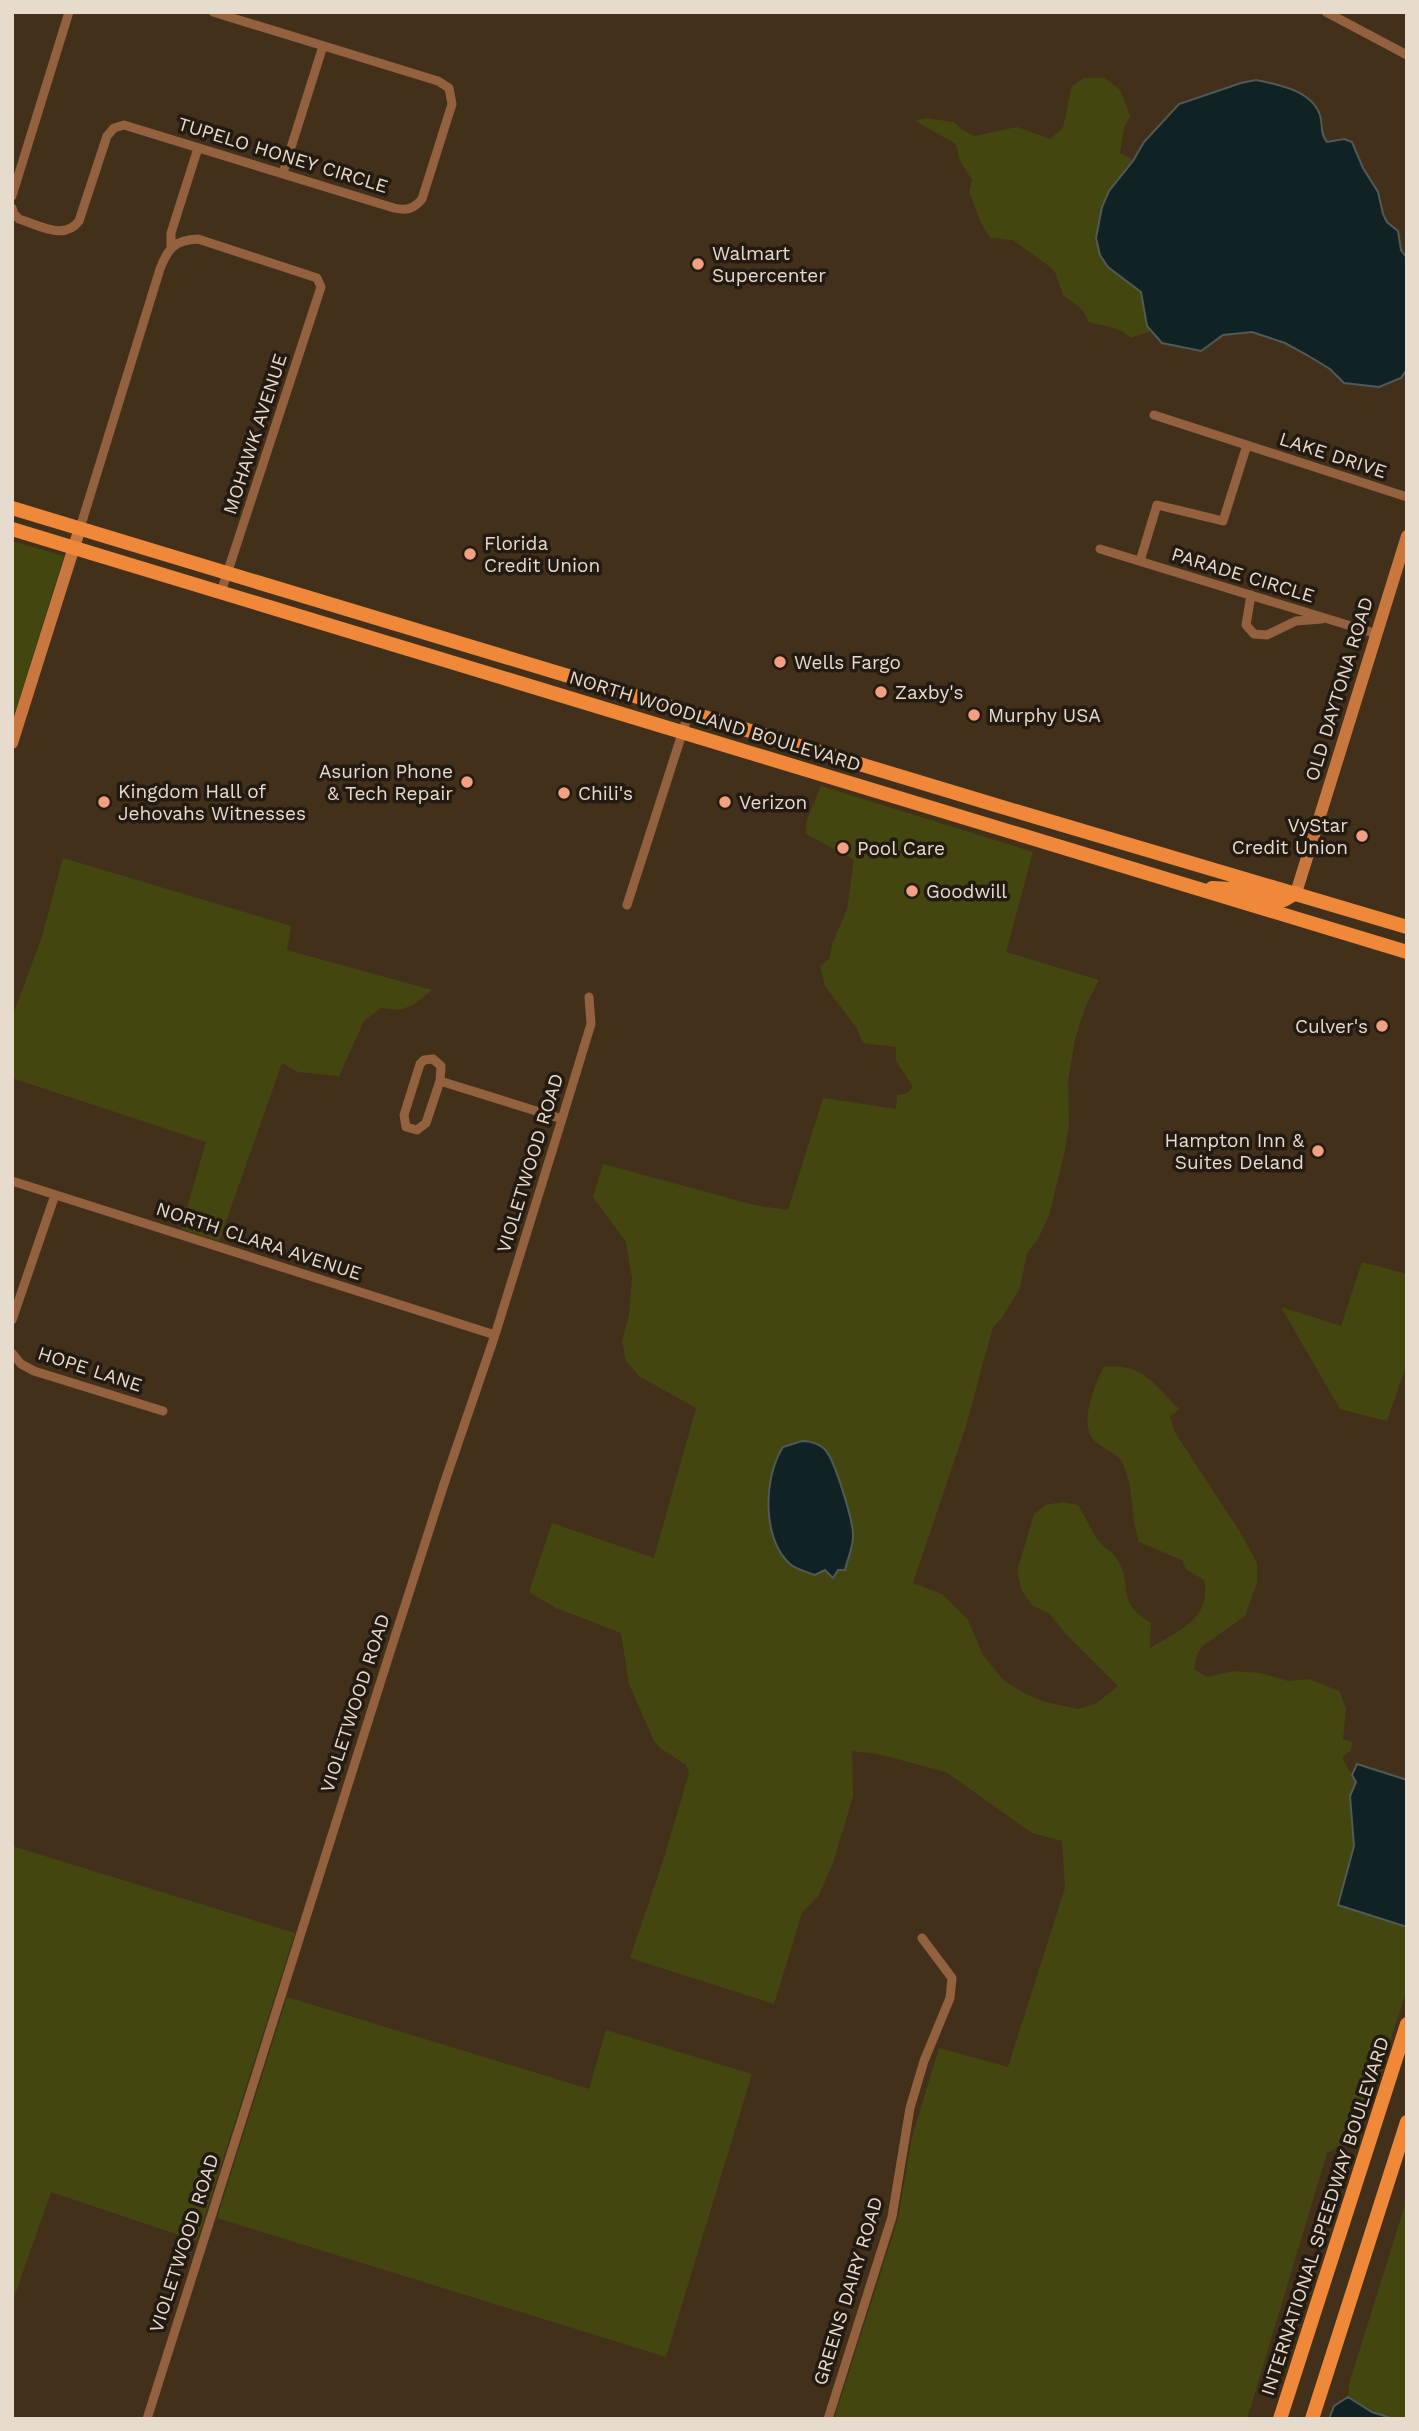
<svg xmlns="http://www.w3.org/2000/svg" width="1419" height="2431" font-family="'Work Sans',sans-serif">
<style>
.green{fill:#43470f;fill-rule:evenodd}
.water{fill:#102224;stroke:#505a57;stroke-width:2}
.lines{fill:none;stroke-linecap:round;stroke-linejoin:round}
.street{stroke:#93613e;stroke-width:9}
.secondary{stroke:#c8773e;stroke-width:12}
.primary{stroke:#f08839;stroke-width:14}
.poi-dot{fill:#f2a081;stroke:#231a11;stroke-width:2.5}
.labels{text-anchor:middle;dominant-baseline:central;stroke-width:7;stroke-linejoin:round;paint-order:stroke}
.street-label{font-size:19px;fill:#e7dbce;stroke:#231a11}
.poi-label{font-size:19px;fill:#e7dbce;stroke:#231a11;text-anchor:start}
</style>
<rect width="100%" height="100%" fill="#43301b"/>
<path class="green" d="M1084 78H1105L1120 90 1130 116 1124 128 1120 153 1133 160 1109 191 1108 267 1142 292 1147 326 1151 331 1130 338C1122 327 1102 326 1089 322L1083 310 1063 295 1055 272 1050 267 1013 240 991 238C980 226 976 207 969 193L972 180 960 161 956 144 915 121 925 118 954 122 961 129 975 136 1017 127 1050 139 1063 128 1072 86Z
M12 541 64 556 12 722Z
M821 786 1033 852 1006 952 1099 980 1086 1005 1075 1039 1068 1081 1069 1123 1065 1150 1050 1212 1039 1237 1027 1253 1020 1288 1001 1319 993 1327 965 1429 913 1583 942 1594 968 1620 983 1655 1004 1681 1026 1694 1045 1702 1078 1709 1097 1703 1118 1686 1065 1633 1050 1614 1032 1605 1022 1591 1017 1571 1034 1514 1046 1505 1062 1502 1078 1505C1086 1517 1091 1532 1100 1543 1105 1549 1113 1552 1116 1558 1135 1586 1113 1600 1151 1623L1150 1648C1178 1631 1212 1619 1204 1580L1186 1569 1182 1560 1139 1542C1130 1516 1135 1488 1122 1462 1117 1452 1100 1448 1093 1439 1079 1423 1095 1383 1104 1367 1144 1363 1153 1384 1179 1409L1170 1417 1174 1431 1240 1532 1257 1563V1583L1245 1616 1201 1647 1196 1657 1194 1669 1207 1677 1233 1671 1261 1673 1288 1681 1309 1679 1339 1691 1346 1709 1343 1739 1352 1742 1351 1750 1342 1758 1356 1782 1350 1796 1354 1845 1338 1904 1407 1927V1991L1402 2005 1364 2120 1348 2142 1327 2153 1247 2419H834L898 2219 912 2137 939 2048 1008 2067 1065 1888 1062 1841 1032 1833 946 1772 878 1754 852 1751 853 1796 834 1860 819 1895 802 1913 774 2004 630 1958 664 1858 689 1773 686 1765 660 1748 654 1741 629 1684 621 1633 556 1608 529 1592 552 1523 654 1558 696 1408 639 1376 626 1361 622 1341 629 1316 632 1278 626 1242 593 1197 603 1164 754 1205 788 1210 823 1098 896 1109 897 1095 906 1094 913 1087 896 1061V1047L863 1043 856 1027 825 986 820 966 830 958 832 944 847 910 854 860 806 834 807 820ZM799 1442 827 1453 832 1460 851 1552 845 1569 825 1570 815 1575 792 1566 769 1489 776 1457 783 1447Z
M63 858 291 926 287 950 432 990 413 1005 400 1010 381 1008 364 1021 339 1076 298 1072 282 1063 219 1241 181 1229 206 1142 12 1078V1017L41 940Z
M1362 1262 1407 1274V1363L1387 1421 1340 1409 1281 1307 1341 1326Z
M12 1846 295 1933 197 2241 51 2192 12 2303Z
M287 1997 589 2089 606 2030 752 2074 666 2357 217 2218Z
M1407 2182V2419C1384 2419 1367 2408 1348 2397L1349 2384 1404 2208Z"/>
<path class="water" d="M1256 80C1279 85 1311 90 1320 115 1323 125 1320 134 1327 142L1344 139 1352 142 1363 168 1378 192 1383 214 1387 222 1398 231 1401 250 1407 258V369L1401 378 1379 387 1344 383 1330 369 1307 355 1285 343 1252 332 1223 335 1201 351 1162 343 1147 326 1141 292 1108 267 1100 255 1096 238 1102 207 1109 191 1133 161 1144 142 1179 104 1241 83Z
M802 1441C810 1441 821 1444 826 1451 835 1461 852 1518 853 1533 854 1546 848 1557 845 1570H838L833 1578 825 1570 815 1575C806 1572 796 1569 790 1564 761 1538 764 1476 783 1447Z
M1357 1764 1407 1780V1927L1338 1905 1354 1846 1350 1796 1356 1782 1352 1775Z
M1348 2397 1372 2412 1394 2419H1329L1334 2406Z"/>
<g class="lines">
<path class="street" d="M1326 12 1407 55
M283 173 323 46
M12 196 69 12
M12 208 14 214 19 219C39 225 64 241 79 221L107 136 114 128 124 125 394 208C406 211 414 209 422 199L452 104 449 88 438 81 213 12
M171 249V233L198 148
M1154 415 1407 497
M80 528 160 269C168 248 175 240 198 239L317 278 321 287 221 592
M1100 549 1377 634
M1140 561 1157 505 1223 521 1247 445
M1251 595 1246 625 1254 634 1267 635 1296 621 1322 619
M627 905 689 712
M440 1081 426 1123 417 1130 406 1127 404 1115 420 1064 424 1060 433 1059 441 1066 440 1081 562 1119
M12 1181 495 1335
M12 1320 55 1195
M12 1353 21 1364 34 1371 163 1411
M147 2419 391 1649 444 1484 495 1335 562 1119 591 1024 589 997
M828 2419 892 2217 910 2108 924 2061 950 1998 952 1978 922 1938"/>
<path class="secondary" d="M12 743 80 528
M1296 893 1407 536"/>
<path class="primary" d="M12 508 992 804 1407 927
M12 529 1407 952
M1212 888 1233 889 1275 901 1284 900 1296 893
M1280 2419 1407 2024
M1312 2419 1407 2122"/>
</g>
<g class="poi-dot">
<circle cx="698" cy="264" r="7"/>
<circle cx="470" cy="554" r="7"/>
<circle cx="780" cy="662" r="7"/>
<circle cx="881" cy="692" r="7"/>
<circle cx="974" cy="715" r="7"/>
<circle cx="467" cy="782" r="7"/>
<circle cx="564" cy="793" r="7"/>
<circle cx="104" cy="802" r="7"/>
<circle cx="725" cy="802" r="7"/>
<circle cx="1362" cy="836" r="7"/>
<circle cx="843" cy="848" r="7"/>
<circle cx="912" cy="891" r="7"/>
<circle cx="1382" cy="1026" r="7"/>
<circle cx="1318" cy="1151" r="7"/>
</g>
<g class="labels">
<g class="street-label">
<text transform="translate(283 155) rotate(17)">TUPELO HONEY CIRCLE</text>
<text transform="translate(255 434) rotate(-72)">MOHAWK AVENUE</text>
<text transform="translate(1333 455) rotate(18)">LAKE DRIVE</text>
<text transform="translate(1243 575) rotate(17)">PARADE CIRCLE</text>
<text transform="translate(1339 689) rotate(-73)">OLD DAYTONA ROAD</text>
<text transform="translate(715 721) rotate(17)">NORTH WOODLAND BOULEVARD</text>
<text transform="translate(530 1163) rotate(-73)">VIOLETWOOD ROAD</text>
<text transform="translate(259 1241) rotate(18)">NORTH CLARA AVENUE</text>
<text transform="translate(90 1369) rotate(18)">HOPE LANE</text>
<text transform="translate(355 1703) rotate(-72)">VIOLETWOOD ROAD</text>
<text transform="translate(1325 2216) rotate(-72)">INTERNATIONAL SPEEDWAY BOULEVARD</text>
<text transform="translate(184 2243) rotate(-72)">VIOLETWOOD ROAD</text>
<text transform="translate(848 2291) rotate(-73)">GREENS DAIRY ROAD</text>
</g>
<g class="poi-label">
<text x="712" y="253">Walmart<tspan x="712" dy="22">Supercenter</tspan></text>
<text x="484" y="543">Florida<tspan x="484" dy="22">Credit Union</tspan></text>
<text x="794" y="662">Wells Fargo</text>
<text x="895" y="692">Zaxby's</text>
<text x="988" y="715">Murphy USA</text>
<text x="453" y="771" text-anchor="end">Asurion Phone<tspan x="453" dy="22">&amp; Tech Repair</tspan></text>
<text x="118" y="791">Kingdom Hall of<tspan x="118" dy="22">Jehovahs Witnesses</tspan></text>
<text x="578" y="793">Chili's</text>
<text x="739" y="802">Verizon</text>
<text x="1348" y="825" text-anchor="end">VyStar<tspan x="1348" dy="22">Credit Union</tspan></text>
<text x="857" y="848">Pool Care</text>
<text x="926" y="891">Goodwill</text>
<text x="1368" y="1026" text-anchor="end">Culver's</text>
<text x="1304" y="1140" text-anchor="end">Hampton Inn &amp;<tspan x="1304" dy="22">Suites Deland</tspan></text>
</g>
</g>
<rect width="1419" height="2431" fill="none" stroke="#e7dbce" stroke-width="28"/>
</svg>
